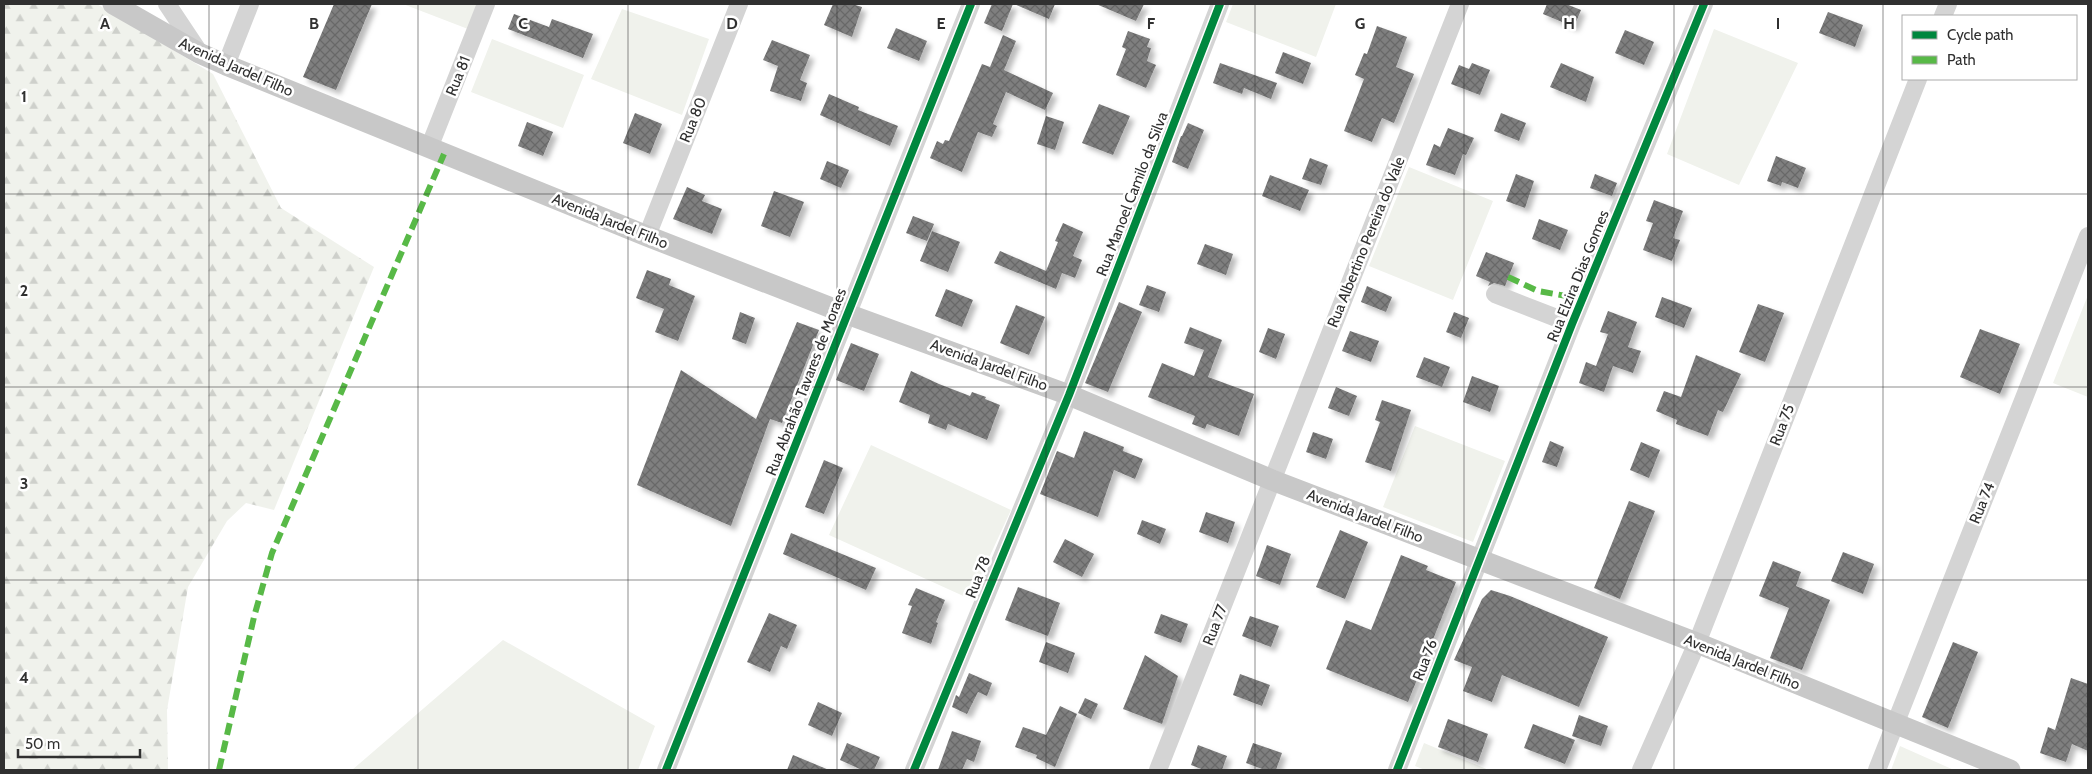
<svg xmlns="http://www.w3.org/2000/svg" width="2092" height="774" font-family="Cabin,sans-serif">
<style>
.grass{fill:#f0f2ec}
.forest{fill:url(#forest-firs)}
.building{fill:url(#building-cross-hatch);filter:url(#shadow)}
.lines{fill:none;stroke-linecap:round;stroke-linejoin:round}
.minor{stroke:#d4d4d4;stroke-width:18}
.major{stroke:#c8c8c8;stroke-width:21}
.quiet{stroke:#58b947;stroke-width:6;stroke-dasharray:12 6;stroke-linecap:butt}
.cycleway-casing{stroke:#fff;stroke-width:11}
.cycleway{stroke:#00873e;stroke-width:8}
.grid{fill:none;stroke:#303030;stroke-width:1;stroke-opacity:0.55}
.labels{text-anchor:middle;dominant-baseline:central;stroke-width:5;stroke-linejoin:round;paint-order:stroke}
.street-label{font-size:15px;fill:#303030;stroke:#fff}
.grid-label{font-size:16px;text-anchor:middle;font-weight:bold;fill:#303030;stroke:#fff;stroke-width:5;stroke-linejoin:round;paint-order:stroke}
</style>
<defs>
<pattern id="forest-firs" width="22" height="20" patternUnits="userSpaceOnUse" patternTransform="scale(1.25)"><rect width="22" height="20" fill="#f0f2ec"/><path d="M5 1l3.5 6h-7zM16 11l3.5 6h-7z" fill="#ced0cb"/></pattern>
<pattern id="building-cross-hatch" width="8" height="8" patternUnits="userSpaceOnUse" patternTransform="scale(1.25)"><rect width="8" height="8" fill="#7f7f7f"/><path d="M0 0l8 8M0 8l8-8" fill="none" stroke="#686868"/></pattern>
<filter id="shadow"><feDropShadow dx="4.5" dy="4.5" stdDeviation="2.5" flood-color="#0004"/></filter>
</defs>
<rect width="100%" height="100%" fill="#fff"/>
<path class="grass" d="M403 4H478L468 29Z
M1233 4H1336L1316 57 1226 22Z
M622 9 709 39 682 115 591 79Z
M1714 29 1798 63 1739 185 1667 154Z
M492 39 584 75 563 128 471 92Z
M1409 167 1493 201 1453 300 1369 266Z
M2088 295V397L2053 383Z
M1415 426 1505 461 1473 542 1383 507Z
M871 445 1011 510 970 599 829 535Z
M503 640 655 726 638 770H352Z
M1424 743 1489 770H1425L1415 766Z
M1900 746 1954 770H1891Z"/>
<path class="forest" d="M4 4H97L213 74 281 208 374 267 274 510 246 503 227 521 188 587 167 710 168 770H4Z"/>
<path class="building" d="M334 4H372L336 90 303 77Z
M833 4H852L862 7 852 37 824 25Z
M992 4H1013L1002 31 984 23Z
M1014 4H1055L1049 19Z
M1096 4H1144L1136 21Z
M1547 4H1566L1581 10 1574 27 1543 14Z
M1828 12 1863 25 1855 47 1819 33Z
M514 14 549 27 552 19 593 34 583 58 508 29Z
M1377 26 1407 37 1396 67 1414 74 1394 123 1382 118 1372 142 1344 131 1364 79 1355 75 1364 53 1367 54Z
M896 28 927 41 919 61 887 48Z
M1625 30 1654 42 1644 65 1615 53Z
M1128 31 1150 39 1147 47 1151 48 1147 61 1156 65 1146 88 1116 75 1126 49 1122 47Z
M1003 35 1016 41 1004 70 1053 93 1045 110 1006 92 993 124 997 126 992 137 978 132 962 172 930 158 937 141 943 144 945 140 949 141 982 64 990 67Z
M772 40 810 55 800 80 807 83 801 101 770 91 778 66 763 60Z
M1283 52 1311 63 1303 84 1275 73Z
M1220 63 1277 83 1271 99 1244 88 1242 94 1213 83Z
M1472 63 1490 70 1480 95 1451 84 1459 65 1469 69Z
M1561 63 1594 77 1586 102 1550 87Z
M829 94 859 107 858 110 898 126 890 146 820 115Z
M1099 104 1130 116 1113 155 1082 143Z
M635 113 662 124 650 154 623 143Z
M1501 113 1526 123 1519 141 1494 131Z
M1046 116 1064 122 1055 150 1037 144Z
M527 122 553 132 543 156 518 146Z
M1188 123 1204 130 1188 169 1172 162 1181 136H1182Z
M1448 128 1474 138 1466 155 1463 154 1455 175 1426 165 1434 144 1440 147Z
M1776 156 1806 168 1798 188 1782 182 1781 186 1767 181Z
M1310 158 1328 165 1321 185 1302 179Z
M827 161 849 170 841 188 820 179Z
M1516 174 1534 181 1525 208 1506 201Z
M1595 174 1617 183 1612 196 1590 188Z
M1270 175 1309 190 1300 211 1262 196Z
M687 187 705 195 702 201 722 209 712 234 673 219Z
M774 191 804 202 790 237 761 226Z
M1654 200 1683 211 1673 238 1680 240 1672 261 1643 250 1653 223 1646 221Z
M913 216 934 224 927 241 906 233Z
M1539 219 1568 230 1560 250 1532 239Z
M1063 223 1083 232 1073 256 1082 260 1075 278 1062 273 1056 289 994 263 1000 251 1046 271 1058 242 1055 241Z
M932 231 960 242 948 272 920 261Z
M1205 244 1233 254 1226 275 1197 264Z
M1486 252 1514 263 1505 286 1494 283 1488 286 1490 282 1476 276Z
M647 270 671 279 669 285 695 296 678 341 655 332 664 309 636 298Z
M1147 285 1166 292 1159 312 1139 305Z
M1367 286 1392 297 1386 312 1361 302Z
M946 289 973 300 962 327 935 316Z
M1662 297 1692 308 1684 328 1655 317Z
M1119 302 1142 312 1108 392 1085 383Z
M1758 304 1784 313 1765 362 1739 352Z
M1016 305 1045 317 1029 355 1000 343Z
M1608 311 1637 322 1628 347 1641 351 1633 373 1613 366 1604 392 1579 383 1586 362 1596 366 1608 334 1600 332Z
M740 312 755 318 746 344 732 339Z
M1454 312 1469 318 1461 338 1446 332Z
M797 322 819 330 782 423 770 419 731 526 637 485 681 370 756 419Z
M1190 327 1222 340 1208 377 1254 394 1239 436 1207 424 1205 429 1192 424 1195 416 1148 397 1162 363 1194 376 1204 350 1184 343Z
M1268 328 1285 334 1276 359 1259 352Z
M1980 329 2020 344 2000 394 1960 377Z
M1350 331 1379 341 1371 362 1342 351Z
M851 343 879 354 864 391 836 380Z
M1696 355 1741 374 1723 412 1718 410 1708 436 1676 424 1677 420 1656 411 1664 391 1681 397Z
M1424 357 1450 367 1442 387 1416 377Z
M911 371 939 384 970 396 972 392 986 397 985 399 1000 405 987 440 948 424 946 430 928 423 930 415 899 402Z
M1472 376 1499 386 1490 412 1463 402Z
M1336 387 1357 396 1349 416 1328 408Z
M1382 400 1411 410 1391 471 1365 462 1380 422 1375 420Z
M1084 431 1124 447 1123 451 1143 459 1135 479 1114 470 1098 517 1040 494 1057 451 1074 458Z
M1313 432 1333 439 1326 459 1306 452Z
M1550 441 1564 447 1557 467 1542 462Z
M1641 442 1660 450 1649 478 1630 470Z
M824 460 843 468 824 514 805 507Z
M1629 501 1655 511 1620 599 1594 588Z
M1206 512 1235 522 1228 543 1199 532Z
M1142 520 1166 529 1160 544 1137 534Z
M1340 530 1368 542 1345 599 1316 587Z
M791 533 876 568 866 590 783 554Z
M1065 539 1094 554 1082 577 1053 562Z
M1267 545 1291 554 1280 585 1256 576Z
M1843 552 1874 564 1863 594 1831 581Z
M1401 555 1428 566 1426 570 1456 582 1408 702 1326 669 1346 620 1371 630Z
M1773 561 1801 572 1796 586 1830 600 1802 670 1770 658 1789 608 1759 596Z
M1018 587 1060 603 1048 636 1005 620Z
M916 588 945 600 936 622 938 623 931 644 902 633 912 606 908 605Z
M1491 590 1510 596 1608 637 1579 707 1502 675 1492 702 1463 691 1472 667 1454 660 1482 599Z
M769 613 797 625 787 649 781 646 770 672 747 662Z
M1161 614 1188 624 1181 643 1154 633Z
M1250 616 1279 626 1271 647 1242 636Z
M1046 642 1075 653 1068 673 1039 662Z
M1953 642 1978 652 1948 728 1922 717Z
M1145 655 1178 676 1162 724 1123 709Z
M969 673 992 683 987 696 978 692 967 714 952 707 956 695 959 697Z
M1240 674 1270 685 1262 706 1233 695Z
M2071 678 2088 684V751L2072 744 2066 762 2040 753 2048 727 2055 730Z
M1085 698 1098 704 1091 719 1078 713Z
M818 702 842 713 832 736 808 725Z
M1060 706 1077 714 1055 767 1036 758 1037 755 1015 747 1023 727 1046 735Z
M1579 715 1608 726 1601 746 1572 736Z
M1448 719 1488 734 1478 762 1438 747Z
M1533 724 1575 740 1565 764 1524 748Z
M952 731 981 741 974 762 967 759 962 770H938Z
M847 743 880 757 874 770H862L840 760Z
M1253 743 1282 753 1276 770H1265L1246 763Z
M1198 745 1227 756 1222 770H1204L1191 765Z
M793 755 829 770H787Z"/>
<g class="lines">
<path class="minor" d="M167 4 199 52
M1943 16 1948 4
M226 65 250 4
M429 148 486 4
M647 236 739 4
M1495 294 1572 324
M666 770 971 4
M914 770 1069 395 1220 4
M1158 770 1460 4
M1397 770 1572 324 1704 4
M1641 770 1697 643 1918 79
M1877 770 2088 236"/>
<path class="major" d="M113 4 199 53 226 65 647 236 847 314 1069 395 1272 480 1697 643 2010 770"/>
<path class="quiet" d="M1508 277 1538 291 1583 299
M219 770 254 617 272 553 444 154"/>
<g class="cycleway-casing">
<path id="cycleway" d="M666 770 971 4
M914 770 1069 395 1220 4
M1397 770 1572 324 1704 4"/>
</g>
<use href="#cycleway" class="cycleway"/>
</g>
<path class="grid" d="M209 4V770M418 4V770M628 4V770M837 4V770M1046 4V770M1255 4V770M1464 4V770M1674 4V770M1883 4V770M4 194H2088M4 387H2088M4 580H2088"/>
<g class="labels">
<g class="street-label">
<text transform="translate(236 67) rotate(24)">Avenida Jardel Filho</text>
<text transform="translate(458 76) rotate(-68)">Rua 81</text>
<text transform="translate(693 120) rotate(-68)">Rua 80</text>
<text transform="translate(1132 194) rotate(-69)">Rua Manoel Camilo da Silva</text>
<text transform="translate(610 221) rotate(22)">Avenida Jardel Filho</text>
<text transform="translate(1366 242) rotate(-68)">Rua Albertino Pereira do Vale</text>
<text transform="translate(1578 276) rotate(-68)">Rua Elzira Dias Gomes</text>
<text transform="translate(989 365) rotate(20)">Avenida Jardel Filho</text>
<text transform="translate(806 382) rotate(-69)">Rua Abrahão Tavares de Moraes</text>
<text transform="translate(1782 425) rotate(-69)">Rua 75</text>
<text transform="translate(1982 503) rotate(-68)">Rua 74</text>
<text transform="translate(1365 516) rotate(21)">Avenida Jardel Filho</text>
<text transform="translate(978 577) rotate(-69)">Rua 78</text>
<text transform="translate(1215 625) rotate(-69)">Rua 77</text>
<text transform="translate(1425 660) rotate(-69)">Rua 76</text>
<text transform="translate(1742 662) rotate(22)">Avenida Jardel Filho</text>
</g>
</g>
<g class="grid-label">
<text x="105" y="29">A</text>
<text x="314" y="29">B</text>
<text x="523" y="29">C</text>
<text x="732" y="29">D</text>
<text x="941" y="29">E</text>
<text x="1151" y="29">F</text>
<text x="1360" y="29">G</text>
<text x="1569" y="29">H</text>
<text x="1778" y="29">I</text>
<text x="24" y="102">1</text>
<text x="24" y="296">2</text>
<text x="24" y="489">3</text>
<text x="24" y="683">4</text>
</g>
<rect width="2092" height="774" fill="none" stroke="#303030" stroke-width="10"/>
<rect x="1902" y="15" width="175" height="65" fill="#ffffff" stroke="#acacac"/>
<rect x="1912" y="31" width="25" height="8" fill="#00873e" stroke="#acacac"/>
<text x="1947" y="40" font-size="15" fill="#303030">Cycle path</text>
<rect x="1912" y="56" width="25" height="8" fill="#58b947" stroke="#acacac"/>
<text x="1947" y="65" font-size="15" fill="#303030">Path</text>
<path d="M18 749v8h122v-8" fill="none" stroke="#303030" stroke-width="2.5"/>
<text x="25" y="749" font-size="15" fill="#303030" stroke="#ffffff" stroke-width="4" paint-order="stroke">50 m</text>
</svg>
